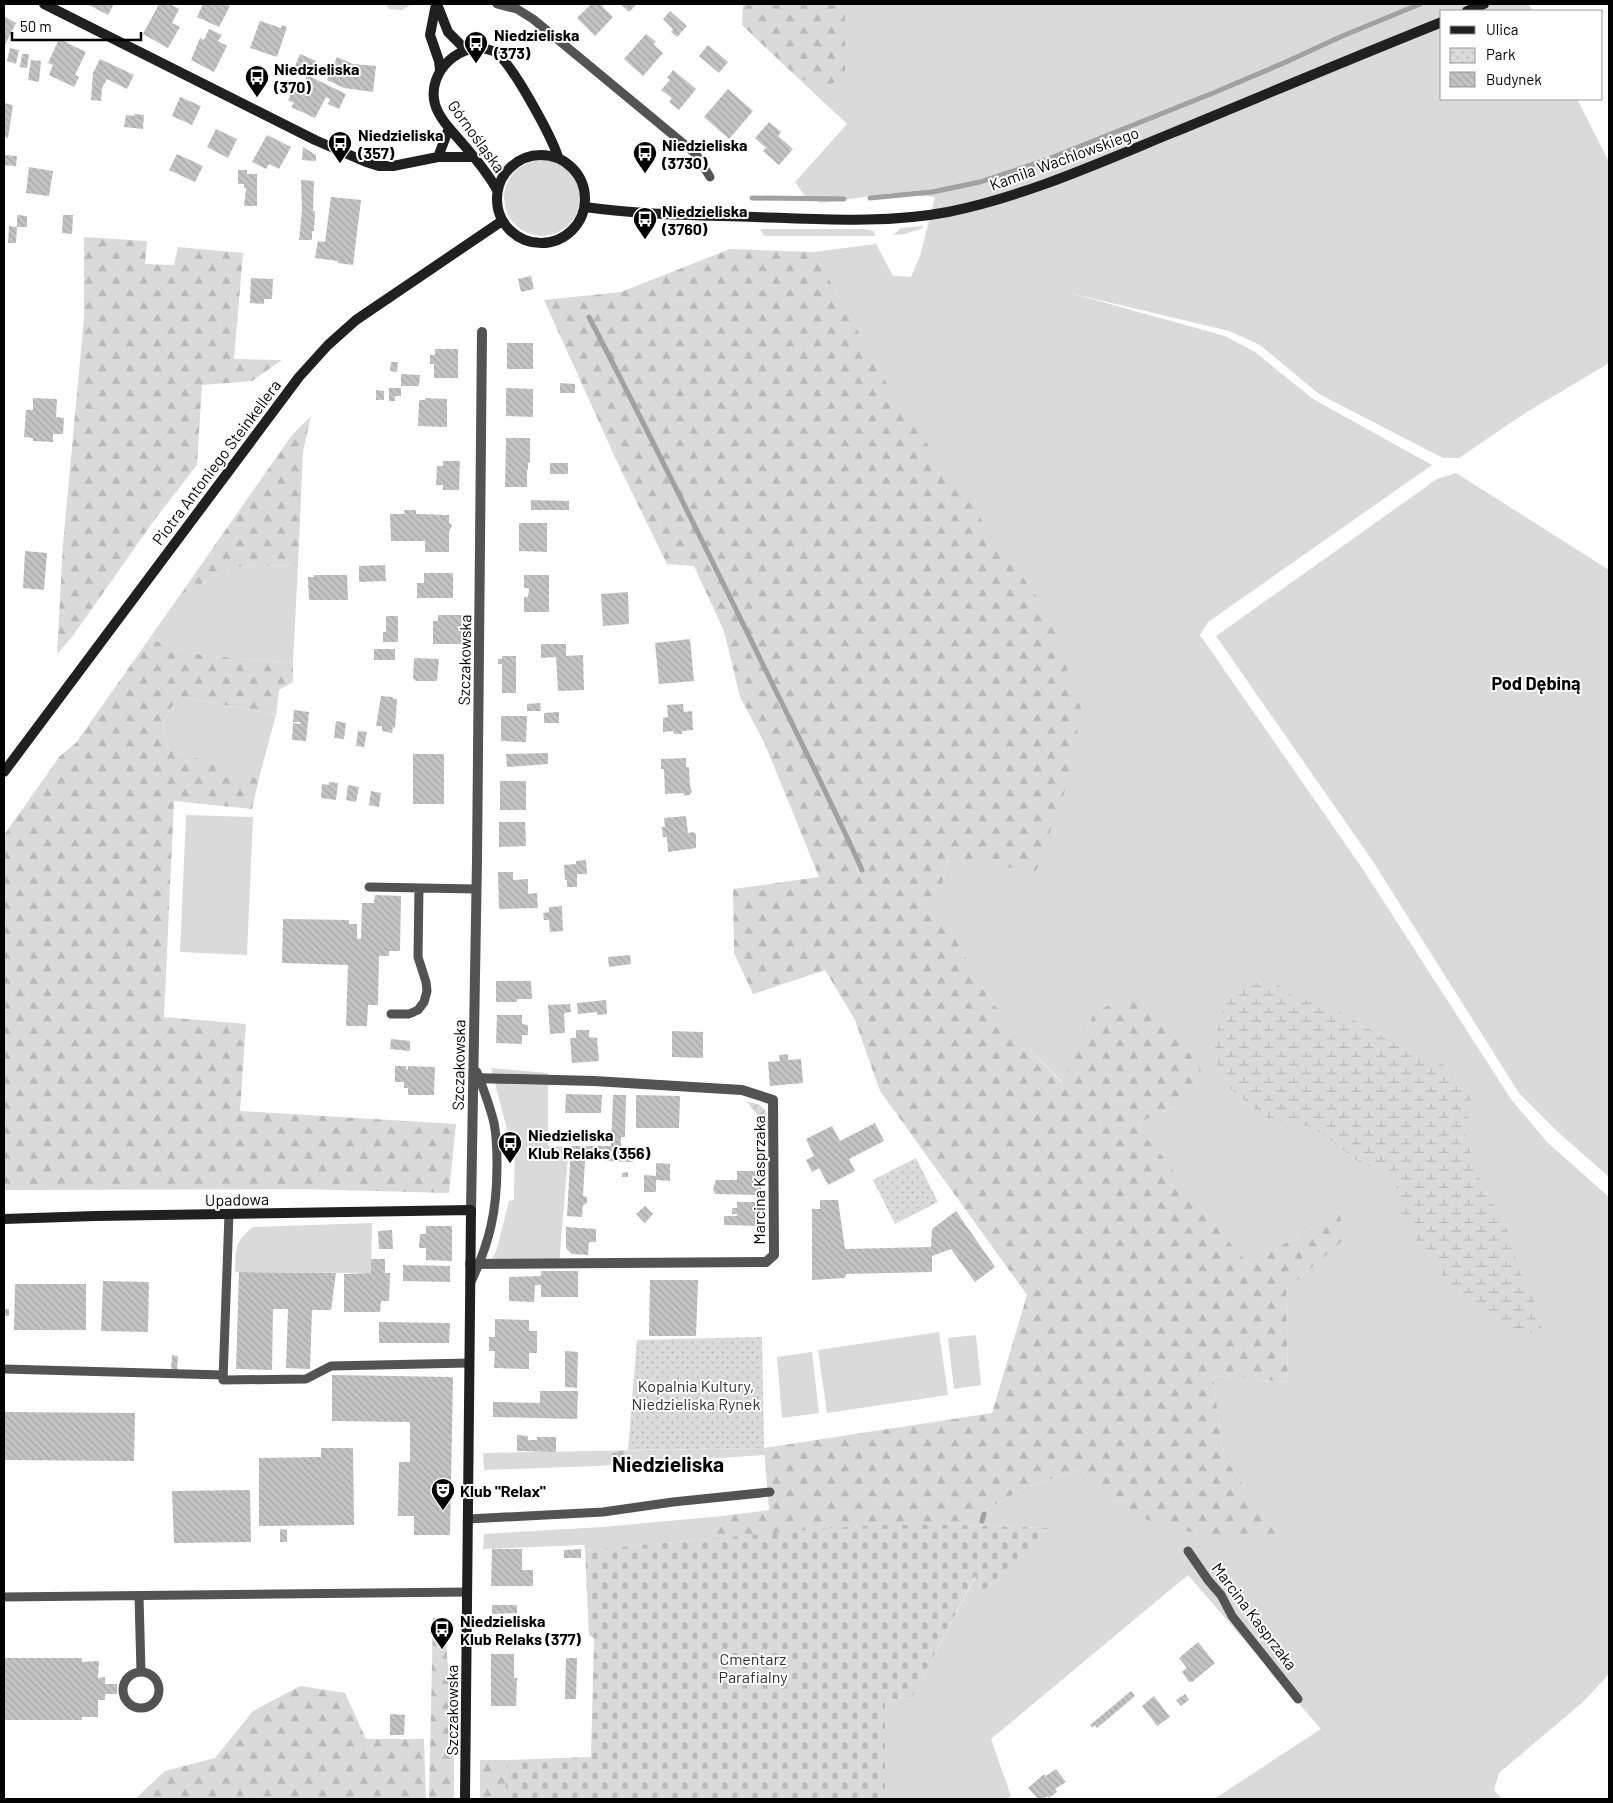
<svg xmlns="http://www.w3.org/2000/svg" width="1613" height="1803" font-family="Barlow,sans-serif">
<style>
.grass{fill:#dadada}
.forest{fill:url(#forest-firs)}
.wetland{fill:url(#wetland-marsh)}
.cemetery{fill:url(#cemetery-stones)}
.park{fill:url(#park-dots)}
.garden{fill:url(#garden-furrows)}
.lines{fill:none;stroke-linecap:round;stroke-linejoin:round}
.stream{stroke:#a1a1a1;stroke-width:5}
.building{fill:url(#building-back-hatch)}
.lane{stroke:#535353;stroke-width:9}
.street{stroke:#535353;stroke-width:10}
.secondary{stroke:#202020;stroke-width:10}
.labels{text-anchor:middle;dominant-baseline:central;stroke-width:4;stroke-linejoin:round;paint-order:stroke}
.poi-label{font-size:16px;font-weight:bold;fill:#000;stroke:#fff;text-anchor:start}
.street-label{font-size:16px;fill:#000;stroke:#fff}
.park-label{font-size:16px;fill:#313131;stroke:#fff}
.neighbourhood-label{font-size:18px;font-weight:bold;fill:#000;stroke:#fff}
.district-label{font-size:21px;font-weight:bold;fill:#000;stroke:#fff}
</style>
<defs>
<pattern id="forest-firs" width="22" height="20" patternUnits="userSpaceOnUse" patternTransform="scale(1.25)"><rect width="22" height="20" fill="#dadada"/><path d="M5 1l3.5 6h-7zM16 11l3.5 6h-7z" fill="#b9b9b9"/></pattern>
<pattern id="wetland-marsh" width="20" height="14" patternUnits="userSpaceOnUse" patternTransform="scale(1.25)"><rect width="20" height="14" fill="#dadada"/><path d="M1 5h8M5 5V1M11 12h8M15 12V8" fill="none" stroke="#b9b9b9"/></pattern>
<pattern id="cemetery-stones" width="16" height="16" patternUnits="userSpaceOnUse" patternTransform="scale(1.25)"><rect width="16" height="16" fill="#dadada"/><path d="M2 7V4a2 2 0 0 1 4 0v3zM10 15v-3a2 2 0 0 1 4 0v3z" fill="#b9b9b9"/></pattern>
<pattern id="park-dots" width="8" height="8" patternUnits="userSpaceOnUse" patternTransform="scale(1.25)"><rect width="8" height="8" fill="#dadada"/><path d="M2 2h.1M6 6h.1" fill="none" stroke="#b9b9b9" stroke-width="1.8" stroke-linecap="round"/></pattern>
<pattern id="garden-furrows" width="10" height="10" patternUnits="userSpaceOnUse" patternTransform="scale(1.25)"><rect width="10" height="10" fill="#dadada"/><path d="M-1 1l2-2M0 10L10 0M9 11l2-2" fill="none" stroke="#b9b9b9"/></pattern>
<pattern id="building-back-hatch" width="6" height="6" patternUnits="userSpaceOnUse" patternTransform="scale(1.25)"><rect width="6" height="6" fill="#c3c3c3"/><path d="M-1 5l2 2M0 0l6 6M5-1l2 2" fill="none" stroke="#a6a6a6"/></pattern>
</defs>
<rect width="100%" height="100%" fill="#fff"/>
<path class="grass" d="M386 4H412L402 10 389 9Z
M780 4H1528L1533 11H1442V99H1577L1609 162V363L1522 415 1459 458H1443L1319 394 1260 345 1229 331 1070 293 1225 336 1255 352 1313 399 1432 465 1208 622 1200 635 1362 868 1511 1099 1547 1142 1609 1197V1674L1583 1702 1499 1773 1494 1790 1502 1799H1214L1321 1729 1188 1575 991 1739 1011 1796 1007 1799H885V1700L912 1698 976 1575 983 1591 1049 1528 960 1525 1024 1488 1081 1469 1099 1499 1276 1534 1223 1455 1213 1376 1288 1382 1286 1290 1348 1236 1338 1211 1249 1265 1199 1206 1138 1123 1180 1104 1094 1013 1063 1083 1025 1045 990 999 937 907 948 860 898 403 814 252 876 244 893 276 911 277 920 256 935 197 892 193 821 203 804 195 795 182 847 124 752 35Z
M504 198a38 38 0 1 1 76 0a38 38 0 1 1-76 0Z
M923 226V228L905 234 893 235 901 228Z
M760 229H866L873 231 876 236H764Z
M1456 473 1609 570V1177L1558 1132 1519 1093 1372 860 1216 636 1437 479Z
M298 565 293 663 201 655 149 639 180 595 232 567Z
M178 696 276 715 259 778 169 749 163 723Z
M186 815 253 817 247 955 180 952Z
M491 1068 548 1073V1146H569L559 1265 489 1264 497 1249 509 1201 514 1200 515 1137H509Z
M372 1223 371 1273 235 1272C236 1248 234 1242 253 1227Z
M939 1332 948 1395 827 1413 818 1350Z
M976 1335 981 1385 954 1389 948 1338Z
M812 1352 819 1413 782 1418 777 1357Z
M764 1448 765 1455 598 1466 484 1470 483 1453Z
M722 1516 708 1539 585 1550 584 1545 483 1549 484 1534 603 1527Z"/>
<path class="forest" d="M743 4H845V78L825 86 798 78 742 25Z
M84 237 147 241 145 264 174 265 178 247 243 253 234 359 282 360 252 381 202 385 197 465 155 519 72 637 57 654 63 544 84 318Z
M730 249 814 252 898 403 1047 611 1081 708 1071 774 1036 871 948 860 937 907 990 999 1025 1045 1062 1083 1094 1013 1132 993 1164 1014 1209 1083 1180 1104 1138 1123 1199 1206 1249 1265 1338 1211 1348 1236 1286 1290 1288 1382 1213 1376 1223 1455 1276 1534 1207 1536 1155 1523 1099 1499 1081 1469 1024 1488 960 1525 708 1539 722 1516 769 1510 764 1448 992 1413 1027 1295 880 1091 855 1020 825 970 753 994 734 953 733 889 819 877 764 742 740 697 724 631 694 566 667 564 618 464 544 300 621 292Z
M311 416 303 452 298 565 232 567 180 595 292 435Z
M149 639 201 655 293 663V682L279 690 276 715 178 696 163 723 169 749 259 778 252 809 174 801 164 1017 246 1024 240 1111 456 1124 449 1193 301 1189 4 1190V835L60 756 76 743Z
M446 1617 447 1656 454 1726V1799H429L433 1618Z
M300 1686 345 1693 366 1739H424L426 1799H135L165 1771 215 1758 253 1711Z
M480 1760H507L505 1799H480Z"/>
<path class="wetland" d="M1247 982 1278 985 1296 998 1317 1002 1342 1013 1392 1042 1443 1064 1471 1096 1465 1136 1481 1183 1506 1227 1520 1272 1544 1321 1540 1332 1528 1334 1510 1326 1477 1307 1450 1285 1419 1244 1399 1213 1395 1175 1362 1164 1312 1127 1274 1121 1260 1113 1225 1084 1214 1055 1218 1027 1226 998Z"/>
<path class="cemetery" d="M878 1525H960L1050 1528 982 1592 975 1576 912 1698 885 1700V1799H505L507 1760 591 1757 594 1638 589 1635 585 1550 817 1529Z"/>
<path class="park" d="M916 1158 938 1202 895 1224 873 1180Z
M762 1337 764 1448 628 1450 637 1340Z"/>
<path class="garden" d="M747 1102C765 1104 768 1111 768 1128Z"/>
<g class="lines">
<path class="stream" d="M752 198 844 199
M870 198 932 192 980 182 1046 160 1218 91 1286 62 1340 37 1420 4
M589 317C651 437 711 558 770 679 801 742 833 805 862 870
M982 1521 984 1514"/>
</g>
<path class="building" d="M87 4H114L108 15Z
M159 4H170L179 9 172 23 180 27 168 48 143 34Z
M203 4H229L228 5 230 6 219 27 197 17Z
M591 4H604L602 6 613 17 595 36 577 18Z
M620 4H637L629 12Z
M670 11 687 26 677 37 671 32 673 29 663 19Z
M4 16 16 23 4 47Z
M260 21 281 28 282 25 287 27 277 57 250 48Z
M209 29 222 35 218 41 227 46 214 72 191 60 200 38 204 40Z
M646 34 656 42 653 44 663 53 643 76 624 59Z
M59 39 86 52 75 75 79 77 74 87 49 75 53 65 48 63Z
M708 45 728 62 719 73 699 56Z
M10 48 19 50 16 64 7 61Z
M22 54H29L27 68 20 67Z
M300 54 316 61 312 73 295 66Z
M337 57 353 64 376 66 373 92 344 88 327 80Z
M100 59 134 75 127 89 107 79 102 88 101 101 91 100 93 73Z
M31 60 41 61 39 82 28 80Z
M673 70 696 89 679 110 669 102 672 98 661 90 670 80 667 78Z
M307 75 346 94 339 109 328 104 330 99 326 97 315 118 291 107 294 103 288 100 294 88 300 91Z
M728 89 753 111 729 139 704 117Z
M180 97 201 106 192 125 172 116Z
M4 103 13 105 8 138 4 137Z
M134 114 144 115 143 129 124 127 126 115 134 116Z
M769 122 781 132 778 136 793 149 779 165 763 151 766 148 755 138Z
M216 129 237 139 228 158 207 147Z
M267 135 291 147 279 169 269 164 266 169 252 162Z
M303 147 316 155V161L302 160Z
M177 154 203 166 195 182 169 170Z
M4 155 17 156 16 166 4 165Z
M29 167 53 171 49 196 26 193Z
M238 170H247V174H257V206H244L246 188H244V184H238Z
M301 180 314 181 313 211H315L314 231H312V240H299L302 210Z
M331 197 361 200 353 265 338 263V261L315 258 318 241 325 242Z
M17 215 27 216V227H17L16 243H8L9 226 17 227Z
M63 215H73L72 234 62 233Z
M531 276 534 289 521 292 518 279Z
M251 278 273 279 272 299H264V304L250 303Z
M507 343H533V369H507Z
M435 349H458V378H434V364H430V355H435Z
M391 362H398L397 372 390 371Z
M401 374 420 375 419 386H401Z
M560 383 575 384V393H560Z
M389 388H401V396H395V401H389Z
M506 388 533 389V417L506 416Z
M376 390 384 391V400H376Z
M33 398 57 399 56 417 64 418 63 434H53V442L33 441V438L24 437 26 410H33Z
M425 398 447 399V427L418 426 419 400H425Z
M506 438H530V462L528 463V470H527V487H505Z
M443 461H460L459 490H443V485H436L437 466H443Z
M550 463H568V474H550Z
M531 500 569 501V510H531Z
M404 510H416V514L449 515V523L452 525 449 532V552H425V541H391L390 514H405Z
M519 523H547V552L519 551Z
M25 551 47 553 44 590 23 588Z
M385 565 386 581 359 582V566Z
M424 573H453V598H417V583H424Z
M314 575H347L348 600H309L308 577H314Z
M524 575H549V612H524V597H528L529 588H524Z
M628 592 629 624 603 626 601 594Z
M438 615H463V644H433V621H438Z
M386 616H398V642H383V632H386Z
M690 639 694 681 659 684 655 643Z
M541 644H566V656L583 655 584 690 558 691 556 657 541 658Z
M374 649H395V660H374Z
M502 656H516V693H502V664H498V659H502Z
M414 658 439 659 437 681H416L413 678Z
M381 696 393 697V699H397L395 728 393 727 392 733 382 731V726H376Z
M540 703 541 711H527V704Z
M683 704 684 712 692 711 693 730 682 731V734H674L673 731 663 732V718L668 717 667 705Z
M294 710 309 712 306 741 292 740 293 723 300 724 301 722H293Z
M559 712V723H544V713Z
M501 716H527L526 742 501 741Z
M336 721 346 723 344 739 334 738Z
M358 731 367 732 364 747 356 746Z
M548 753V764L507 767 506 754Z
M413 754H444V804H413Z
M686 758V767H689L690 786 692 792 689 795 685 796 683 793 665 794 664 769H661V759Z
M500 781H526V810H500Z
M329 782 338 783 336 800 321 798 322 784 329 785Z
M348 785 359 787 356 802 346 800Z
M371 791 381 793 379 807 369 805Z
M686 816 688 833 694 832 696 834V848L668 852 667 837H663L662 827H665L664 818Z
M499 822H525L526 846 499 847Z
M586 860 587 874H577V887H567V880H565L564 865 576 864V861Z
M498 872H513V880L528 879V894L537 893 538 908 499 909Z
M375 895 401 896 400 951H389V956H379L378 1005H368L367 1026H346L348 965 282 963 283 919 349 920V924H357V939H361L362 903H374Z
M562 906 563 931 550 932 549 920H544L543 913 549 912V907Z
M630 955 631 964 609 967 608 957Z
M496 981H531L532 999H517V1002H496Z
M606 1000 607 1014 597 1015V1012L578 1014 577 1003Z
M570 1004 571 1012 564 1013 565 1033 550 1034 548 1005Z
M497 1015H522V1024L528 1025V1035H522V1044L496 1043Z
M576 1030H589V1037L597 1038 599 1061 572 1063 570 1038H576Z
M672 1031 703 1032V1058L672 1057Z
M391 1039 410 1041V1051L390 1049Z
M788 1054V1060L801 1059 803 1083 770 1086 768 1062 780 1061 779 1055Z
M395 1066H406V1069L408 1070V1066L435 1067 434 1095H408V1088H404V1082H395Z
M566 1094 602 1095 601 1113H565Z
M613 1095H626L625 1137H621V1149H633V1162L604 1161V1155H595V1161L585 1160 583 1196 587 1197V1203L583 1205 582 1217 567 1216 571 1146H611Z
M636 1095 680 1096 679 1128H636Z
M875 1123 884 1141 849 1159 855 1171 828 1185 819 1168 812 1172 806 1160 814 1156 806 1139 832 1126 840 1141Z
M656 1163 670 1164V1181L656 1180V1192H644V1175L656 1176Z
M737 1171H761V1195L715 1194 713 1189 716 1180H737Z
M628 1172V1177H622V1173Z
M820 1200H838L845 1249 931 1247 932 1229 956 1211 995 1267 975 1282 951 1249 932 1256V1272L846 1274 845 1278 812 1280V1209H820Z
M737 1202H760L759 1226 724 1225V1216H737V1214H732V1208H737Z
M645 1206 653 1214 645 1223 636 1214Z
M426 1226H452V1261L426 1260V1248H419L420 1234H426Z
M566 1227 596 1229V1242H589L588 1255 572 1254 566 1248Z
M392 1230 393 1249H379L378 1231Z
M371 1259H385V1273H390L389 1301H381L380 1312H344V1274L371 1273Z
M403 1265 450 1266V1282L403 1281Z
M541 1271H578V1297H541V1285H535L534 1302 509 1301V1277L541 1276Z
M239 1272 336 1273 331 1310H312L310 1369 286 1368 288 1309H273L272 1370 236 1369Z
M650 1280H698L696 1336H649Z
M103 1281 149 1282 148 1332 101 1331Z
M15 1284H86V1330H14Z
M4 1309H9V1316H4Z
M495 1319 529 1320V1331H537V1353H529V1369L494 1368 495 1351H489V1337H495Z
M379 1322 450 1323 449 1343H379Z
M565 1351 578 1352 577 1388 565 1387Z
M172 1355 178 1356 177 1372 171 1371Z
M332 1375 453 1377 450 1535H414V1516H398L399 1462H410V1422L332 1421Z
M540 1391H578L577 1419 493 1417V1402L540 1403Z
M4 1412 135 1413 134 1461 4 1460Z
M517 1435 528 1436V1440H537V1437H556V1452L517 1451Z
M321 1448H353L354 1525 259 1526V1458L321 1457Z
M623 1450 627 1463 614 1466 611 1454Z
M250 1490 251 1542 174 1543 172 1491Z
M280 1529 287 1530V1542H280Z
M492 1549H522V1570H533V1586H491Z
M581 1549V1558H564V1550Z
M492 1605H517V1613L492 1614Z
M1198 1642 1215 1663 1192 1682H1189L1182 1672 1187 1668 1179 1658Z
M491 1654H514V1678H517L516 1706H491Z
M4 1658H82V1662L99 1661 98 1678 105 1677V1684H117V1694H105V1700H98V1717H82V1720H4Z
M566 1658H577L576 1699H565Z
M1131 1691 1135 1696 1097 1728 1095 1725 1092 1728 1090 1725Z
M1185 1694 1189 1700 1181 1706 1176 1700Z
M1154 1696 1170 1717 1157 1726 1142 1706Z
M390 1714 405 1715 404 1735H390Z
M1056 1769 1066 1782 1055 1789 1057 1792 1049 1798 1047 1796 1044 1799H1038L1028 1788 1044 1774 1046 1776Z"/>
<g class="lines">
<path class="lane" d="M497 4 517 9 533 19 696 154 710 177
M369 887 476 889
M391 1014H409L418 1010 424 1002 427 991 426 982 418 957 419 888
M229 1214 223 1380 306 1379 331 1366 469 1363
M470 1284C490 1242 497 1211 497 1165 497 1151 497 1137 494 1123 490 1106 483 1088 477 1072
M4 1369 223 1375
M468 1519 603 1512 673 1502 770 1492
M1188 1551 1208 1580 1221 1595 1232 1616 1298 1699
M139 1596 141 1672
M4 1597 467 1592
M123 1690a18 18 0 1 1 36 0a18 18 0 1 1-36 0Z"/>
<path class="street" d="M471 1210 477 860 482 332
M470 1264 766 1262 774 1255 773 1100 742 1090 594 1081 473 1078"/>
<path class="secondary" d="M44 4 315 140 366 162 379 166H393L438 157H474
M436 4 430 35 439 61 440 70
M437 4 448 32 466 50
M1467 11 1484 4
M497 199a44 44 0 1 1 88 0a44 44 0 1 1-88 0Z
M438 157 449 128
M497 190C488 173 475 158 463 144 453 132 439 119 435 104 426 72 462 38 493 51 510 58 552 138 558 157
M585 207C642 215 698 215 755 217 820 219 884 224 948 212 1026 196 1099 163 1172 133 1262 96 1352 58 1442 22
M4 772 299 377 328 345 356 320 502 221
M4 1219 95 1216 471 1210 465 1799"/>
</g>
<defs>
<g id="bus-pin" transform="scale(1.25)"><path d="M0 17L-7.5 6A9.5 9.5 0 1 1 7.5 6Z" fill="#000" stroke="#fff"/><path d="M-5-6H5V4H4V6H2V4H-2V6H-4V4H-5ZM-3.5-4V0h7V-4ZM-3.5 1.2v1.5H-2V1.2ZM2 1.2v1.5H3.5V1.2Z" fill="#fff"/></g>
<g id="theatre-pin" transform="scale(1.25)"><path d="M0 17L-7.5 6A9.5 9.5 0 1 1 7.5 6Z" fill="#000" stroke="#fff"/><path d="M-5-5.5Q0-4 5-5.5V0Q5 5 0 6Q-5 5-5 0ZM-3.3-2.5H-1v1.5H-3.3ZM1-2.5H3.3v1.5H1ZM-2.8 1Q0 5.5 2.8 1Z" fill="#fff"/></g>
</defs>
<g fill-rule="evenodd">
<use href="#bus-pin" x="476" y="43"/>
<use href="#bus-pin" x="257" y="77"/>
<use href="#bus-pin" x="340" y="143"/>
<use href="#bus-pin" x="645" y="153"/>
<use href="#bus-pin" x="645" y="219"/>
<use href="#bus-pin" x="510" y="1143"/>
<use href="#theatre-pin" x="443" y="1490"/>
<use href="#bus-pin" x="442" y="1629"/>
</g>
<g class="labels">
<g class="poi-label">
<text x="494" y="34">Niedzieliska<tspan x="494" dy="18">(373)</tspan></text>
<text x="274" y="68">Niedzieliska<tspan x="274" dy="18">(370)</tspan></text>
<text x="358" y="134">Niedzieliska<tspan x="358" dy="18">(357)</tspan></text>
<text x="662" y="144">Niedzieliska<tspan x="662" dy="18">(3730)</tspan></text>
<text x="662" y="210">Niedzieliska<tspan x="662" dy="18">(3760)</tspan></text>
<text x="528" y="1134">Niedzieliska<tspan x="528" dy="18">Klub Relaks (356)</tspan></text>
<text x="460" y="1490">Klub "Relax"</text>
<text x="460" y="1620">Niedzieliska<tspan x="460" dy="18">Klub Relaks (377)</tspan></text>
</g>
<g class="street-label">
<text transform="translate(477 136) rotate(54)">Górnośląska</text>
<text transform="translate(1064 158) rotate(-20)">Kamila Wachlowskiego</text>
<text transform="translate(216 462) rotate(-53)">Piotra Antoniego Steinkellera</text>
<text transform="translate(464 660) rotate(-89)">Szczakowska</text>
<text transform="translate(458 1065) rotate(-89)">Szczakowska</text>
<text transform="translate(758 1180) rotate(-90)">Marcina Kasprzaka</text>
<text transform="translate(237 1199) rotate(-1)">Upadowa</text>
<text transform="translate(1255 1616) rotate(53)">Marcina Kasprzaka</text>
<text transform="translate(451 1710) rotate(-90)">Szczakowska</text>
</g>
<g class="park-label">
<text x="696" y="1385">Kopalnia Kultury,<tspan x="696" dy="18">Niedzieliska Rynek</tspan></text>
<text x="753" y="1658">Cmentarz<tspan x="753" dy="18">Parafialny</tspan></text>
</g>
<g class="neighbourhood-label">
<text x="1536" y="683">Pod Dębiną</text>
</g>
<g class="district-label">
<text x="668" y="1463">Niedzieliska</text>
</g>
</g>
<rect width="1613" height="1803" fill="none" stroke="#000000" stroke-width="10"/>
<rect x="1440" y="10" width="162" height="90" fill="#ffffff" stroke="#999999"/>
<rect x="1450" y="26" width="25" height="8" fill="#202020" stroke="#999999"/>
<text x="1486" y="35" font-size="15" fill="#000000">Ulica</text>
<rect x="1450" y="48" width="25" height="15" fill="url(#park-dots)" stroke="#999999"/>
<text x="1486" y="60" font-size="15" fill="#000000">Park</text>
<rect x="1450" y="72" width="25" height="15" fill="url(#building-back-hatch)" stroke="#999999"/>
<text x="1486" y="85" font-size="15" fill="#000000">Budynek</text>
<path d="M12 32v8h129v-8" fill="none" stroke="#000000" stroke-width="2.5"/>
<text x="20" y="32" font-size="15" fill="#000000" stroke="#ffffff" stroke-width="4" paint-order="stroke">50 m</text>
</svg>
